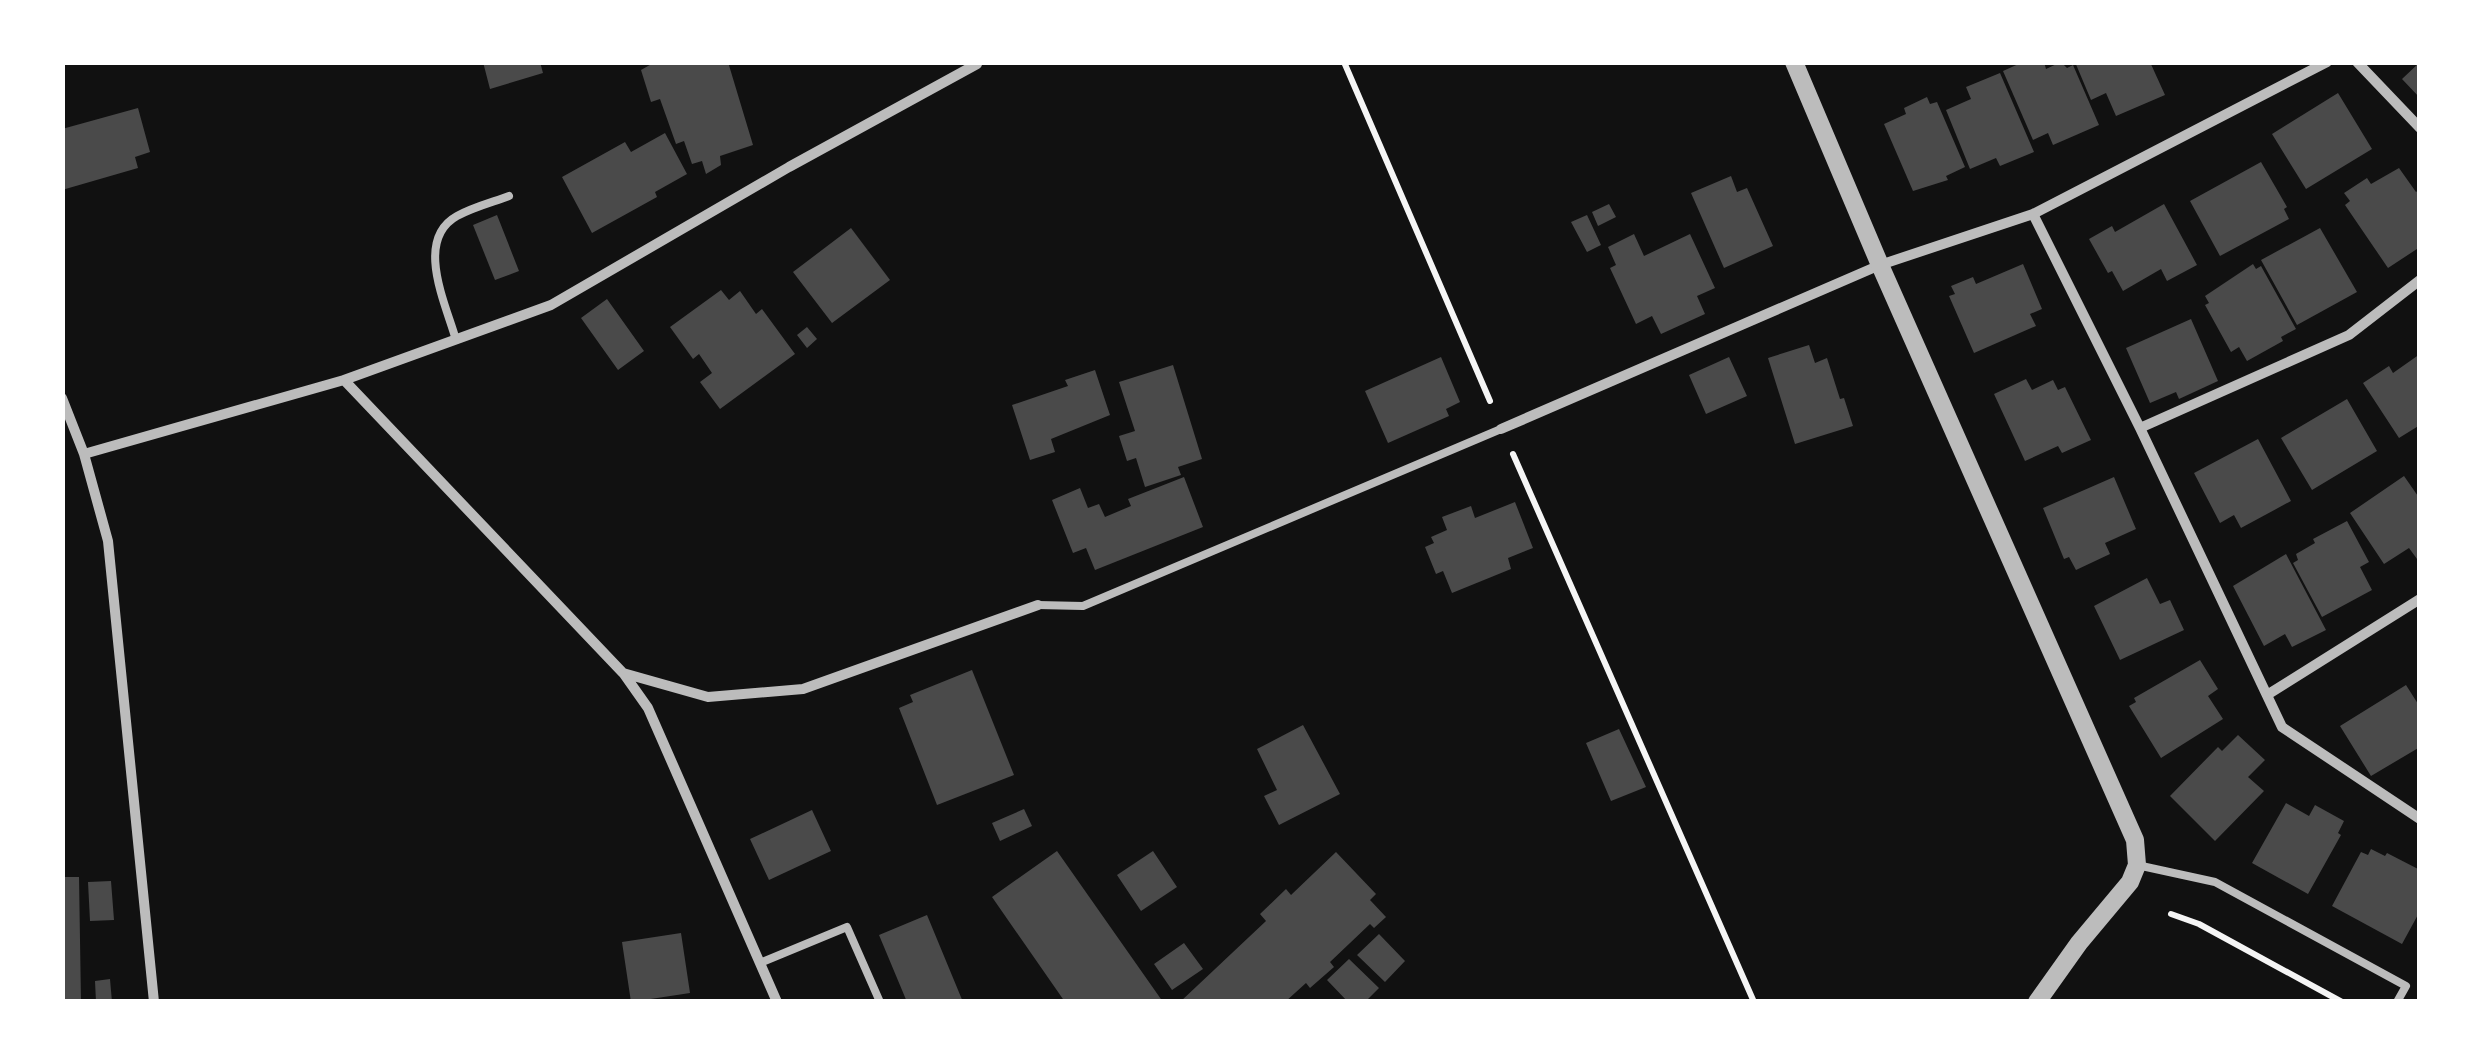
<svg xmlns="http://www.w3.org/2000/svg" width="2482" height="1064" font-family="'Nunito Sans',sans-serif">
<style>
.building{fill:#4a4a4a}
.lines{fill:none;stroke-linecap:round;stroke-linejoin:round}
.path{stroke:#f5f5f5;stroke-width:6}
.service{stroke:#bcbcbc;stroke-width:8}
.minor{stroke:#bcbcbc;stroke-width:10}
.tertiary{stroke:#bcbcbc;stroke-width:18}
</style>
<rect width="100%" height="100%" fill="#111"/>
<path class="building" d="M483 62H540L543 73 490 89Z
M655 62H728L753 145 720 156 721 165 706 174 702 161 692 164 684 141 676 144 660 99 651 102 641 70Z
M2023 62H2044L2046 69 2061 62 2067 68 2073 65 2099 125 2053 145 2048 133 2033 140 2003 71Z
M2075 62H2150L2165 95 2116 116 2106 93 2091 100Z
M2420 62V98L2402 79Z
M2000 73 2034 152 2000 166 1996 158 1970 169 1946 110 1971 99 1966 87Z
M2338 93 2372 149 2306 189 2272 134Z
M1927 97 1930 104 1937 102 1965 167 1946 176 1948 180 1913 191 1884 124 1906 114 1904 108Z
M138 108 150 152 135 157 138 168 62 190V129Z
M665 133 687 174 655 192 657 197 592 233 562 177 625 142 631 152Z
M2261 162 2287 207 2284 209 2289 219 2220 256 2190 201Z
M2399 168 2416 192 2420 189V247L2388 268 2345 205 2350 201 2344 193 2367 178 2371 184Z
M1731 176 1737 192 1747 188 1773 246 1724 268 1691 193Z
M1609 204 1616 217 1598 226 1592 212Z
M2164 204 2197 265 2167 281 2161 269 2123 291 2112 271 2108 273 2089 239 2112 226 2115 232Z
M497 215 519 271 495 280 473 225Z
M1587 215 1601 245 1587 252 1571 222Z
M851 228 890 280 832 323 793 272Z
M2320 228 2357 292 2297 325 2261 260Z
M1634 234 1644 256 1690 234 1715 288 1697 296 1705 314 1661 334 1652 316 1636 324 1610 268 1616 265 1608 247Z
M2023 264 2042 309 2030 314 2036 326 1974 353 1949 296 1955 294 1951 286 1973 277 1976 284Z
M2253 264 2256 269 2261 266 2296 329 2281 337 2283 341 2247 361 2239 347 2231 352 2205 305 2209 303 2205 296Z
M721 290 729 300 740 291 756 314 762 309 795 354 720 409 700 382 712 373 699 354 693 359 670 327Z
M607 299 644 351 618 370 581 318Z
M2191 319 2218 381 2179 399 2176 392 2150 403 2126 348Z
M807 327 817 339 807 348 797 335Z
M1809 345 1815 363 1827 358 1840 399 1844 398 1853 426 1795 444 1768 358Z
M2420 354V425L2399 438 2363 383 2389 366 2393 373Z
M1441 357 1460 402 1446 409 1449 416 1388 443 1365 391Z
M1729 357 1747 396 1706 414 1689 375Z
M1173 365 1202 459 1178 467 1181 475 1145 487 1136 458 1127 461 1119 436 1135 431 1119 382Z
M1095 370 1110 415 1051 439 1055 452 1030 460 1012 405 1068 386 1065 380Z
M2026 379 2032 390 2053 380 2058 390 2065 387 2091 440 2062 453 2058 446 2025 461 1994 394Z
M2347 399 2377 451 2312 490 2281 438Z
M2258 439 2291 501 2241 528 2234 515 2220 523 2194 473Z
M2404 476 2420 499V557L2417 559 2409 548 2384 564 2350 513Z
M1184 477 1203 527 1095 570 1086 548 1073 553 1052 500 1080 488 1088 508 1099 504 1105 517 1131 506 1128 499Z
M2114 477 2136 529 2105 543 2110 554 2076 570 2069 557 2064 559 2043 508Z
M1515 502 1533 548 1508 558 1511 569 1452 593 1443 571 1436 574 1425 547 1434 543 1431 537 1447 530 1442 517 1471 506 1475 518Z
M2347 521 2369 562 2360 567 2372 590 2322 617 2293 563 2298 560 2296 554 2315 543 2313 539Z
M2286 554 2326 630 2292 647 2285 634 2264 646 2233 586Z
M2147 578 2160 604 2170 600 2184 630 2120 660 2094 606Z
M2200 660 2218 689 2208 696 2223 719 2161 758 2129 706 2136 702 2134 698Z
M972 670 1014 775 937 805 899 708 913 702 910 695Z
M2406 685 2420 707V747L2371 776 2340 726Z
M1303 725 1340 794 1279 825 1264 796 1277 790 1257 749Z
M1619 729 1646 787 1611 801 1586 743Z
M2238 735 2265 760 2248 777 2264 791 2215 841 2170 796 2218 747 2222 751Z
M2286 803 2309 816 2315 805 2344 821 2338 833 2341 835 2308 894 2252 863Z
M1024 809 1032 826 1000 841 992 823Z
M812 810 831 851 769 880 750 839Z
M2371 849 2385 856 2387 853 2420 870V911L2402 944 2332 906 2361 852 2368 855Z
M1057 851 1163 1002H1065L992 897Z
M1153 851 1177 887 1141 911 1117 875Z
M1336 852 1376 894 1370 900 1386 917 1374 928 1370 924 1330 962 1334 967 1310 988 1306 983 1285 1002H1180L1266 921 1260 914 1286 889 1291 895Z
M62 877H79L81 1002H62Z
M111 881 114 920 90 921 88 882Z
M927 915 963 1002H907L879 935Z
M681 933 690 993 631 1002 622 942Z
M1379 934 1405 961 1385 982 1357 955Z
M1184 943 1203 969 1172 990 1154 964Z
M1349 959 1379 988 1365 1002H1348L1327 980Z
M110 979 112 1002H96L95 981Z"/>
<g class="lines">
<path class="path" d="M1344 62 1490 401
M1513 454 1754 1002
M2171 914 2199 924 2342 1002"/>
<path class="service" d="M456 340C446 304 414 240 457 216 473 207 493 202 509 196
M1038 605 1083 606 1501 429
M2137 865 2215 882 2406 986 2397 1002
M760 963 847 927 880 1002"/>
<path class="minor" d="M2327 62 2033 214 2140 428 2282 727 2420 819
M2357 62 2420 128
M344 380 551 305 789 167 977 64
M62 398 84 454 108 541 154 1002
M2140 428 2349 335 2420 280
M1501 429 1880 265 2033 214
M84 454 344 380 623 673 708 697 803 689 1038 605
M624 674 648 708 777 1002
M2267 695 2420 599"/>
<path class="tertiary" d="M1794 62 1880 265 2135 840 2137 865 2130 882 2079 943 2037 1002"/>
</g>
<rect width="2482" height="1064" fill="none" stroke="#ffffff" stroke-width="130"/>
</svg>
